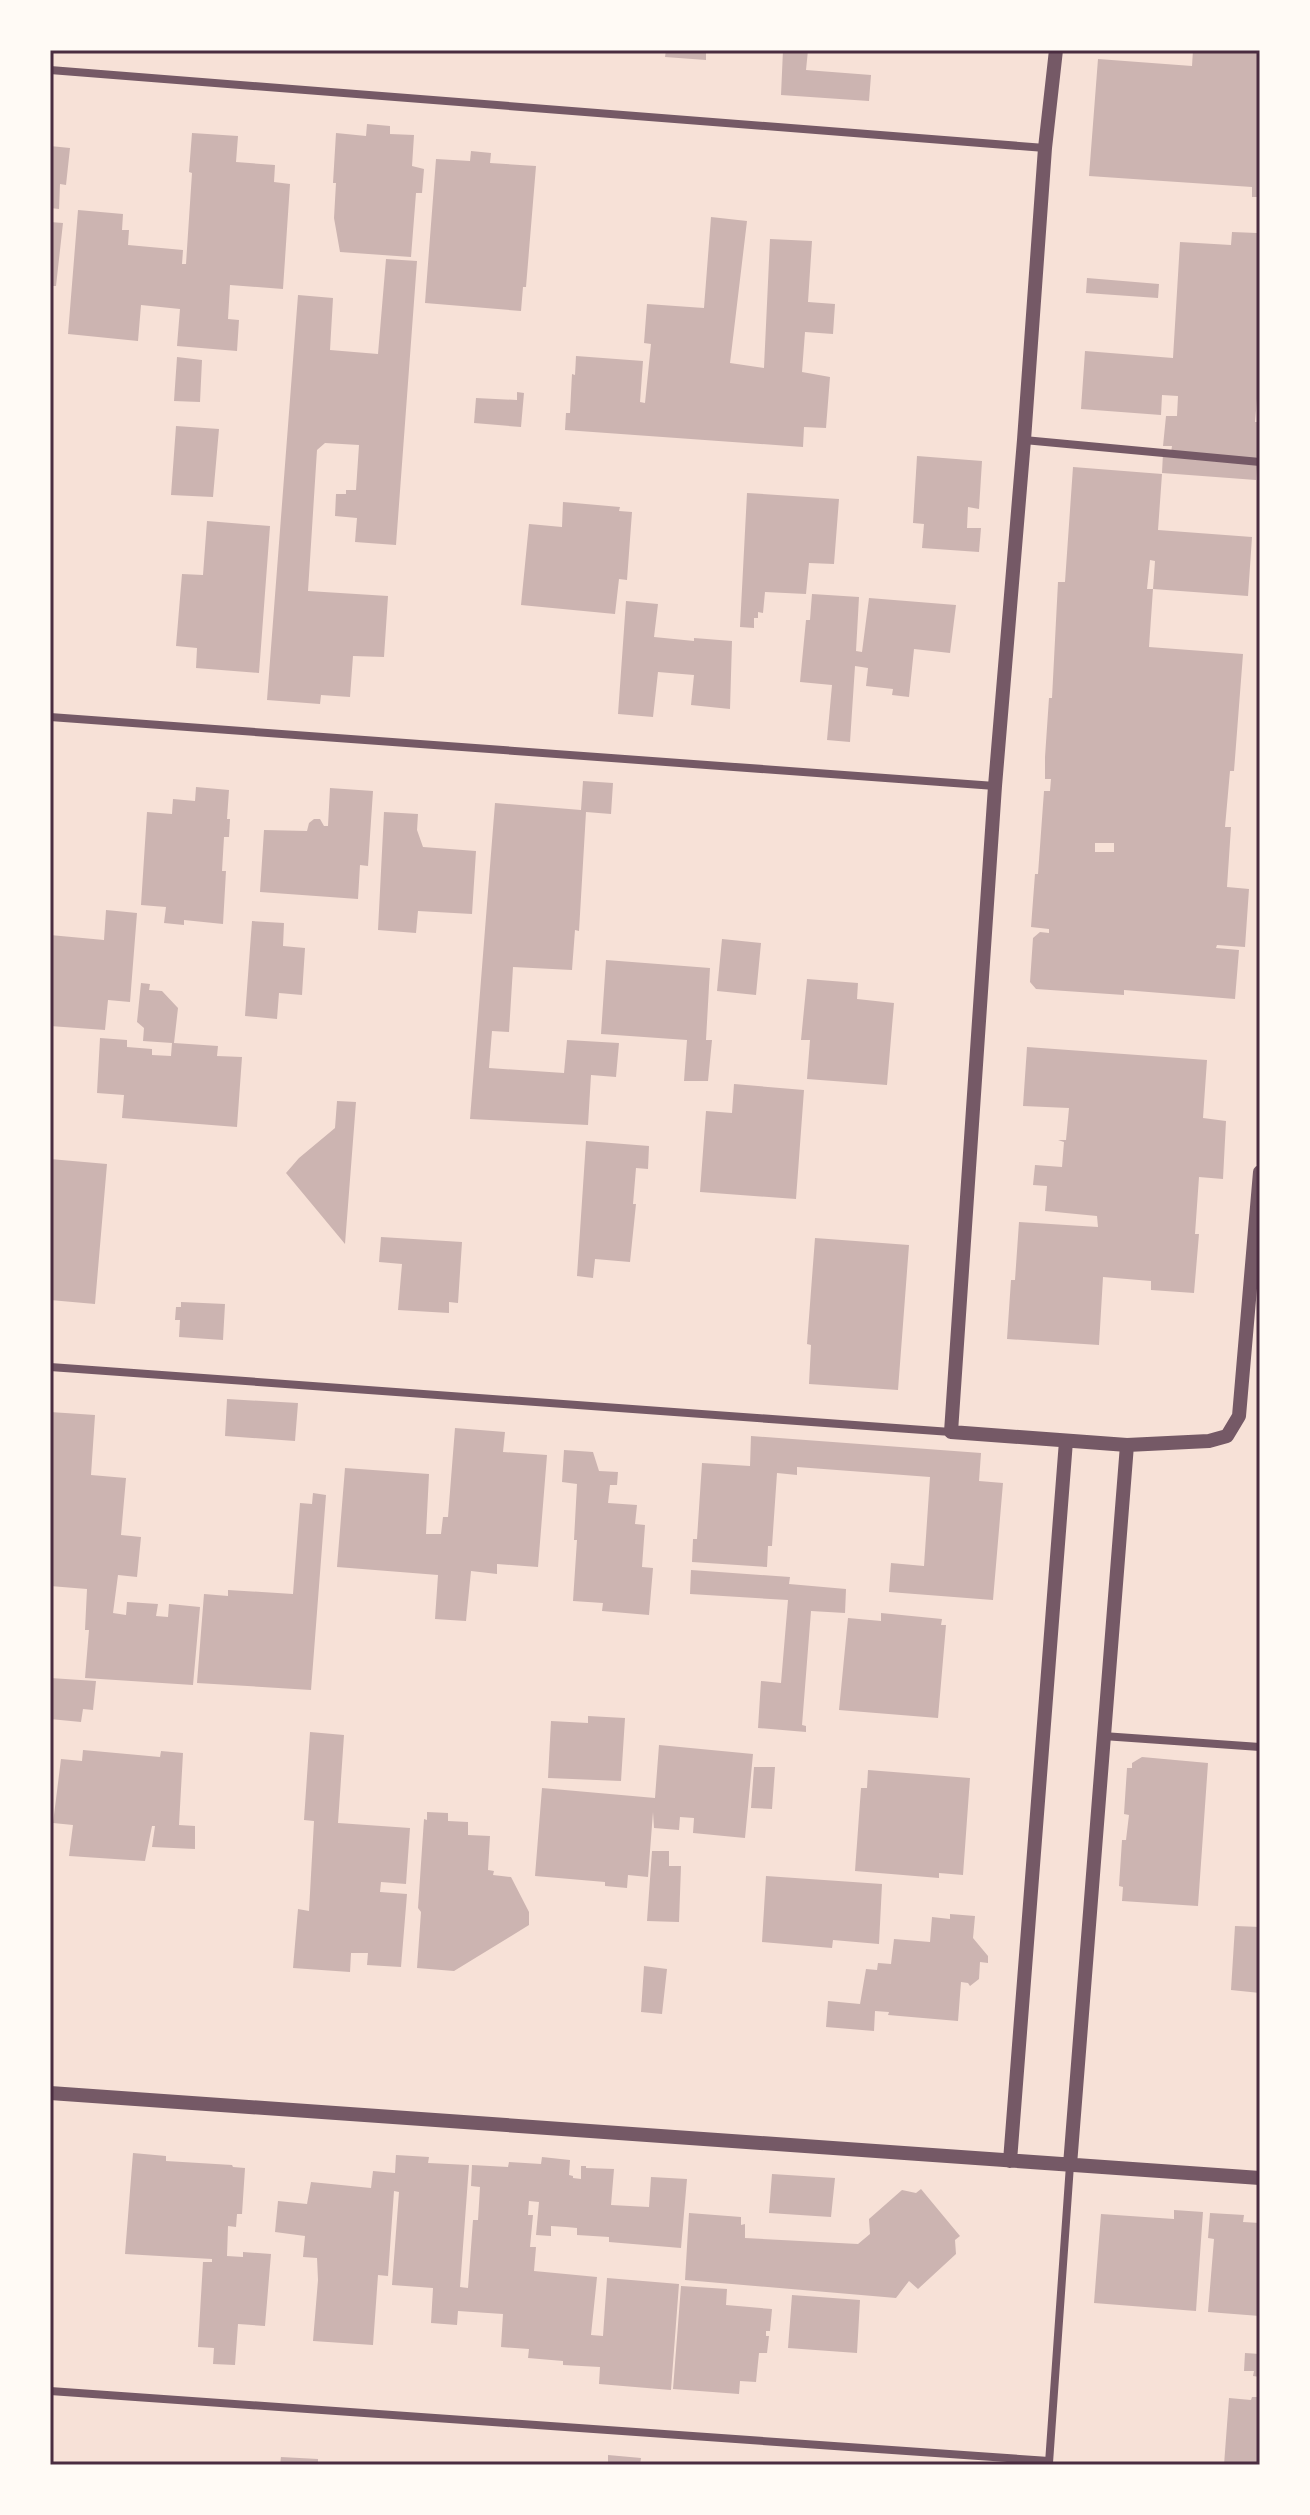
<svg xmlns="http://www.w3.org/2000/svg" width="1310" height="2515" font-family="Overpass,sans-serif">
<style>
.building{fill:#ccb4b1;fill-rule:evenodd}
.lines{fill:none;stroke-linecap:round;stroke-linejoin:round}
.minor{stroke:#755966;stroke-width:8}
.tertiary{stroke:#755966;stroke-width:14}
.neatline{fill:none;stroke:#4a2c40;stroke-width:3}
</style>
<rect width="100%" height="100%" fill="#f7e1d7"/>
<path class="building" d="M666 50H706V60L665 57Z
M783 50H808L806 70 871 75 869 101 781 95Z
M1193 50H1260V197H1252V187L1089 176 1098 59 1192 66Z
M367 124 390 126V134L414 135 412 166 424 169 422 193H416L411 257 340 252 334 218 336 183H333L336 133 366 136Z
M192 133 238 136 236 162 275 165 274 182 290 184 283 289 230 285 228 319 239 320 237 351 177 346 180 309 141 305 138 341 68 334 78 210 123 214 122 230H129L128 245 183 250 182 264H186L192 173 189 172Z
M50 146 70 148 66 185 60 184 59 209 50 208Z
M471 151 491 153 490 163 536 166 526 287H523L521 311 425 303 436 159 470 161Z
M711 217 747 221 730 363 764 368 770 239 812 241 808 302 835 304 833 334 805 332 802 372 830 377 826 428 804 427 803 447 565 430 566 413H570L572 374 575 375 576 356 643 361 640 402 645 403 651 344 644 343 647 304 704 308Z
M1258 221H1260V364L1255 422H1260L1256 480 1162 473 1163 453H1171L1172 446H1163L1166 416H1177L1178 396 1162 395 1161 415 1081 409 1085 351 1173 358 1180 242 1231 245 1232 232 1257 233Z
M50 222 63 223 56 286H50Z
M386 259 417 261 396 545 355 542 357 518 335 516 336 494H346V490H356L359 445 325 443 317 450 308 591 388 596 384 657 353 656 350 697 321 695 320 704 267 700 298 295 333 298 330 350 378 354Z
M1087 278 1159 284 1158 298 1086 293Z
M177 357 202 360 200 402 174 401Z
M517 392 524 393 521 427 474 423 476 398 517 400Z
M176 426 219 429 213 497 171 495Z
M917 456 982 461 979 509 968 507 967 528H981L979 552 922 548 924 524 913 523Z
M1073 467 1162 474 1158 530 1252 537 1248 596 1153 589 1149 647 1243 654 1234 771H1230L1225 827H1231L1227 887 1249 889 1245 947 1217 945 1216 948 1239 950 1235 999 1124 990V995L1036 989 1030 982 1033 938 1040 932 1049 933V929L1031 927 1035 874H1038L1044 791H1050L1051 779H1045V757L1049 698H1052L1058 582H1065ZM1150 560 1155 561 1153 589H1147ZM1095 843H1114V852H1095Z
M747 493 839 499 834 564 809 563 806 594 765 592 763 613 758 612V618H754V628L740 627Z
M563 502 620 507 619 511 632 512 627 580 619 579 615 614 521 605 529 524 562 527Z
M207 521 270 526 259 673 196 668 197 648 176 646 182 574 203 575Z
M812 594 859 597 856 651 862 652 869 598 956 605 950 653 914 649 909 697 892 695 893 689 866 686 868 668 855 666 850 742 827 740 832 685 800 682 806 620H810Z
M626 601 658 604 654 637 694 641V638L732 641 730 709 691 705 694 675 658 672 653 717 618 714Z
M583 781 613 783 611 814 586 812 579 931 575 930 572 970 513 967 509 1032 492 1031 489 1068 564 1073 567 1040 619 1043 616 1077 591 1075 588 1125 470 1119 495 803 581 810Z
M196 787 229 790 227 819H230L229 837H224L222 871H226L223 924 184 920V925L164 923 166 907 141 905 147 812 172 814 173 799 195 801Z
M330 788 373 791 368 866 360 865 358 899 260 892 264 830 307 831 309 823 314 819H320L324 826H328Z
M384 812 418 814 417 830 423 847 476 851 472 914 418 911 416 933 378 930Z
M106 910 137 913 130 1002 108 1000 105 1030 50 1026V935L104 940Z
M252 921 284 923 283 946 305 948 302 995 279 993 277 1019 245 1016Z
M722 939 761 943 756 995 717 991Z
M606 960 710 968 706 1040H712L708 1081H684L687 1040 601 1034Z
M807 979 858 983 857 999 894 1003 887 1085 807 1079 810 1040H801Z
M141 983 150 984 149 990 162 991 178 1008 174 1043 218 1046 217 1056 242 1057 237 1127 122 1118 124 1095 97 1093 100 1038 127 1040V1047L152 1049V1055L171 1056 172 1043 143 1041 144 1028 137 1022Z
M1027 1047 1207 1060 1203 1118 1226 1121 1223 1179 1199 1177 1195 1234H1199L1194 1293 1151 1290V1281L1103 1277 1099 1345 1007 1339 1011 1280H1015L1019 1222 1098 1227 1097 1216 1045 1211 1047 1186 1033 1185 1035 1165 1062 1167 1064 1142 1058 1140H1066L1069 1108 1023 1106Z
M734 1084 804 1090 796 1199 700 1192 706 1111 732 1113Z
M337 1101 356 1102 345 1244 286 1173 299 1158 335 1128Z
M586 1141 649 1146 648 1169 636 1168 633 1204H636L630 1262 595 1259 593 1278 577 1276Z
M50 1159 107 1164 95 1304 50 1300Z
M381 1237 462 1242 458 1303 449 1302V1313L398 1310 402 1264 379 1262Z
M815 1238 909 1245 898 1390 809 1384 811 1345 807 1344Z
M181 1302 225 1304 223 1340 179 1337 180 1320H175L176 1307H181Z
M227 1399 298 1403 295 1441 225 1436Z
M50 1412 95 1415 91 1475 126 1478 121 1535 141 1537 137 1577 118 1575 113 1613 126 1615 127 1602 158 1604 156 1616 168 1617 169 1604 200 1607 193 1685 85 1678 89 1630H85L87 1589 50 1586 53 1525H50Z
M455 1428 505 1432 503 1452 547 1455 538 1567 497 1564V1574L471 1571 466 1621 435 1619 438 1575 337 1567 345 1468 429 1474 426 1534H441L443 1517H448Z
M751 1436 981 1453 979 1481 1003 1483 993 1600 889 1592 891 1563 924 1566 930 1477 797 1467V1475L777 1473 772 1546H768L767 1567 692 1562 693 1539H697L702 1463 750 1466Z
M564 1450 593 1452 599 1471 618 1472 617 1485H610L608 1503 637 1505 635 1524 645 1525 642 1567 653 1568 649 1615 602 1611 603 1603 573 1601 577 1540H574L577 1484 562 1482Z
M313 1493 326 1495 311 1690 197 1683 204 1594 228 1596V1590L293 1594 300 1503 312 1504Z
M691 1570 790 1577 789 1584 846 1589 845 1613 811 1611 802 1725 806 1726V1732L758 1728 761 1681 781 1683 788 1600 690 1594Z
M881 1613 942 1619 941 1625H946L938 1718 839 1710 848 1618 881 1621Z
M50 1678 96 1681 93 1710 83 1709 81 1722 50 1719Z
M588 1716 625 1718 621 1781 548 1778 551 1721 588 1723Z
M310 1732 344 1735 338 1823 410 1828 406 1884 381 1882 380 1892 407 1894 401 1967 367 1965 368 1953H351L350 1972 293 1968 298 1909 309 1911 314 1821 304 1820Z
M659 1745 753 1754 745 1838 693 1833 694 1818 680 1817 679 1830 654 1828 653 1812 648 1877 628 1875 627 1888 605 1886V1882L535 1876 542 1788 655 1798Z
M83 1750 160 1757 161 1751 183 1753 179 1825 195 1826V1849L152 1847 155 1826H152L145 1861 69 1856 73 1825 53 1823 61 1759 82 1761Z
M1142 1757 1208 1763 1198 1906 1122 1901 1123 1887 1119 1886 1122 1840H1126L1129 1815 1124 1814 1127 1768H1132V1763Z
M754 1767H775L772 1809 751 1808Z
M868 1770 970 1778 963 1875 939 1873V1878L855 1871 861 1788H867Z
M427 1812 448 1813V1821L468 1822V1835L490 1836 488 1870 494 1871 493 1875 511 1877 529 1912V1925L454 1971 417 1968 421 1912 418 1908 424 1819 427 1820Z
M652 1851H669V1866H681L679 1922 647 1921Z
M766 1876 882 1884 879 1944 833 1940 832 1948 762 1942Z
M950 1914 975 1916 973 1938 988 1956V1963L980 1962 979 1979 970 1986 968 1983 961 1982 958 2021 888 2015 889 2012 875 2011 874 2031 826 2027 828 2001 860 2004 866 1969 877 1970 878 1963 891 1964 894 1939 930 1942 932 1917 950 1919Z
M1235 1926 1260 1927V1993L1231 1990Z
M644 1966 667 1969 662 2014 641 2012Z
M133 2153 166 2156V2161L232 2165 233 2167 245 2168 242 2214H237L236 2227 228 2226 227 2256 243 2257V2252L271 2254 265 2326 238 2324 235 2365 213 2364 214 2348 198 2347 203 2262H212V2259L125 2254Z
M396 2155 429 2157 428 2163 469 2165 460 2287 468 2288 473 2220H478L480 2187 471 2186 472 2165 508 2167 509 2162 541 2164 542 2157 570 2160 569 2175 573 2176V2178L581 2179V2166H586V2168L614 2169 611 2205 649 2207 651 2177 687 2179 681 2248 609 2242V2237L577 2235V2228L566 2227 551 2226V2236L536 2235 539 2202 529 2201 528 2215H533L530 2247H536L534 2271 597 2277 591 2335 603 2336 607 2278 679 2284 671 2390 599 2384 600 2367 563 2365V2361L528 2358 529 2349 501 2347 503 2314 458 2311 457 2325 431 2323 433 2288 392 2285 399 2192 394 2191 388 2276 378 2275 373 2345 313 2341 318 2280 317 2258 303 2257 305 2236 275 2232 278 2201 307 2204 311 2182 371 2188 373 2171 395 2173Z
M772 2174 835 2178 831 2217 769 2213Z
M921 2189 960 2236 955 2240 956 2254 918 2289 909 2281 896 2298 685 2280 689 2213 741 2217V2225L745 2224V2238L858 2244 870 2234 869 2219 902 2190 916 2193Z
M1174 2210 1203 2212 1196 2311 1094 2303 1101 2214 1174 2219Z
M1210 2213 1244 2215 1243 2222 1260 2223V2316L1208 2312 1214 2239 1208 2238Z
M681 2286 727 2289 726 2305 772 2309 770 2331H766V2336H769L767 2353H759L756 2382 740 2381 739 2394 673 2389Z
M792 2295 860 2300 857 2353 788 2348Z
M1245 2353 1260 2354V2377L1253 2376 1254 2371H1244Z
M1252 2397H1260V2465H1224L1229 2398 1251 2400Z
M608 2455 641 2458 640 2465H608Z
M281 2457 318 2459V2465H280Z"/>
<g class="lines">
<path class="minor" d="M50 70 1045 148
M1024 440 1260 462
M50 717 995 786
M50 1367 951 1432
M1103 1736 1260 1747
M50 2391 1049 2461
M1049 2463 1070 2165"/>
<path class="tertiary" d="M1056 50 1045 148 1024 440 995 786 951 1432 1127 1445 1209 1441 1227 1436 1239 1416 1260 1172
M50 2093 1260 2178
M1010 2161 1066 1441
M1070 2165 1127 1445"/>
</g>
<rect width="1310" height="2515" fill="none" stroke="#fffaf5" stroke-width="104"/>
<rect x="52" y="52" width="1206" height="2411" class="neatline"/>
</svg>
